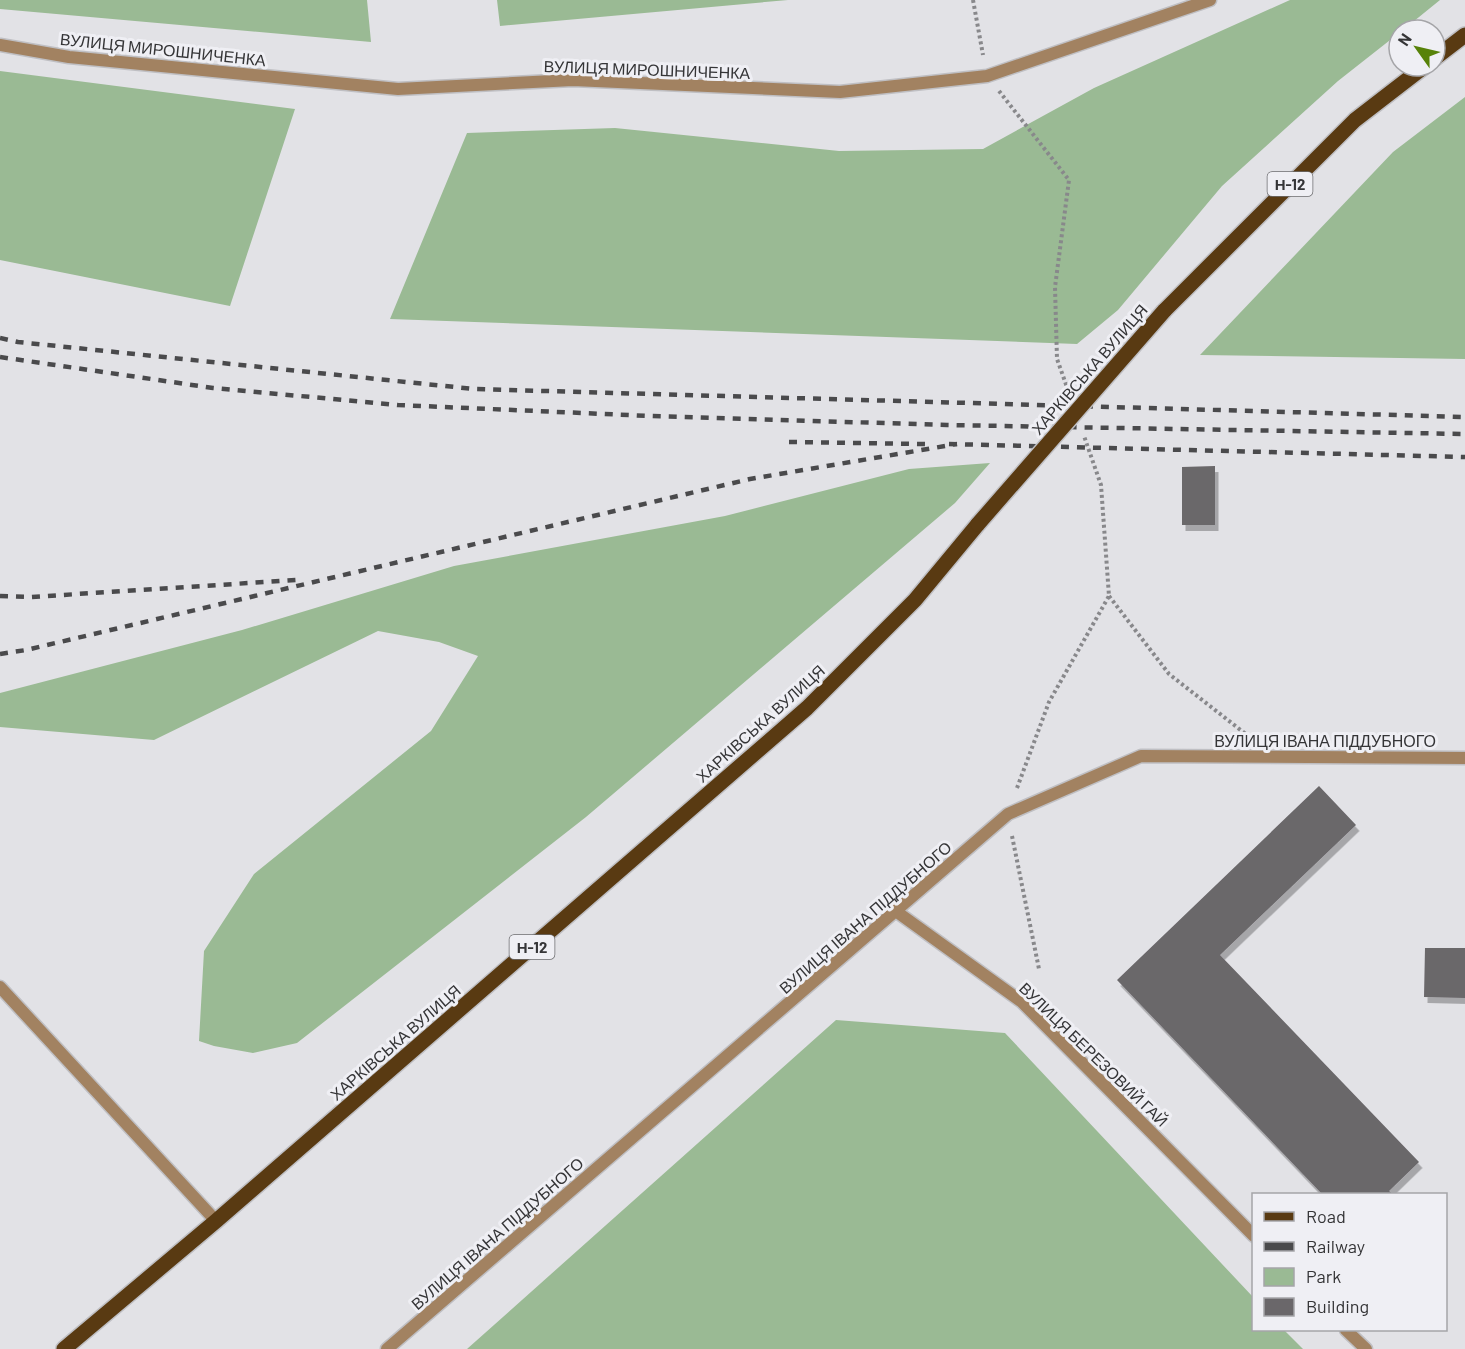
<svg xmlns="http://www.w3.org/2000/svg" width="1465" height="1349" font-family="Barlow,sans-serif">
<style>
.green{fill:#9aba94}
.building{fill:#6a676a;filter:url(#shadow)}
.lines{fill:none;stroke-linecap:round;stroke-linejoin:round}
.service-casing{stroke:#bfbfc3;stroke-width:15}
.minor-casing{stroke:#bfbfc3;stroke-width:15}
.tertiary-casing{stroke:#bfbfc3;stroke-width:15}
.primary-casing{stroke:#bfbfc3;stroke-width:18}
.path{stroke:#88888b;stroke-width:4;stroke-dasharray:3 3;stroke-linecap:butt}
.service{stroke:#a28261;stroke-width:12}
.minor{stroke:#a28261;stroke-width:12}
.tertiary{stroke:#a28261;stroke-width:12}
.primary{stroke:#593a12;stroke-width:15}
.rail{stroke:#4a4a4c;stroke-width:4.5;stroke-dasharray:8 8;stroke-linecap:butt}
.primary-bridge-casing{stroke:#bfbfc3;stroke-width:18;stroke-linecap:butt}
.primary-bridge{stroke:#593a12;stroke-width:15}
.labels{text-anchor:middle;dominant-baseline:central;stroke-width:6;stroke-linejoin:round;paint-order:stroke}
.shield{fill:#efeff4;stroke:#6d6d70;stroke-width:1.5}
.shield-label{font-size:15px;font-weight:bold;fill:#353537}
.street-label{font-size:16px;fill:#353537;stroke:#efeff4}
</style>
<defs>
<filter id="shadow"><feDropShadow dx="3.5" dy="6" stdDeviation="0" flood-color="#0004"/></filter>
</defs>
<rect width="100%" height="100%" fill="#e2e2e6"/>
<path class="green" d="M0 0H367L371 42 0 9Z
M497 0H788L500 26Z
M1290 0H1440L1403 30H1399V33L1338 81 1222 186 1118 310 1077 344 390 319 467 133 615 128 839 151 983 149 1094 88Z
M0 71 295 109 230 306 0 260Z
M1465 97V359L1200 355 1393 152Z
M990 463 955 503 586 817 297 1043 253 1053 214 1046 199 1041 204 951 254 874 431 731 478 656 439 642 378 631 154 740 0 727V693L242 630 454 566 725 516 909 469Z
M836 1020 1005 1033 1253 1297 1254 1330H1284L1303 1349H467Z"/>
<path class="building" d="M1215 466V525H1182V467Z
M1319 786 1356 825 1220 955 1419 1162 1389 1191 1393 1194H1322L1117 980Z
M1425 948H1465V998L1424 997Z"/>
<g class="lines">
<g class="service-casing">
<path id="service" d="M0 987 216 1221"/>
</g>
<g class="minor-casing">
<path id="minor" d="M0 45 69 57 398 89 573 80 840 92 987 76 1210 0"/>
</g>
<g class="tertiary-casing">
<path id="tertiary" d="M897 912 1022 1002 1254 1236
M1346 1330 1366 1349
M387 1349 1008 814 1141 756 1465 758"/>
</g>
<g class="primary-casing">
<path id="primary" d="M1435 58 1465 35
M1164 311 1355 120 1425 66
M64 1349 216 1221 807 708 915 600 978 524"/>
</g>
<path class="path" d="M973 0 983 55
M999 91 1069 180 1055 287 1057 359 1068 390
M1109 596 1169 674 1247 735
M1017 788 1049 702 1109 596 1101 485 1084 436
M1012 836 1039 969"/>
<use href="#service" class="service"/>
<use href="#minor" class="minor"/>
<use href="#tertiary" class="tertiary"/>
<use href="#primary" class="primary"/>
<path class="rail" d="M0 338 18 342 474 389 1465 417
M0 357 213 388 398 405 651 416 947 425 1465 434
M789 442 925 444
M949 444 1465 457
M0 596 31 597 296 580
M0 654 26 650 750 479 957 444"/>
<g class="primary-bridge-casing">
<path id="primary-bridge" d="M978 524 1164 311"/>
</g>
<use href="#primary-bridge" class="primary-bridge"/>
</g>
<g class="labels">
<g class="shield">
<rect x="1267.5" y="172" width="45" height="24" rx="4.5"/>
<rect x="509.5" y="935" width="45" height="24" rx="4.5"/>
</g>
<g class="shield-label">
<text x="1290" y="184">Н-12</text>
<text x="532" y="947">Н-12</text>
</g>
<g class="street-label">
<text transform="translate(163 49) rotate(6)">ВУЛИЦЯ МИРОШНИЧЕНКА</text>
<text transform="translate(647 69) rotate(2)">ВУЛИЦЯ МИРОШНИЧЕНКА</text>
<text transform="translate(1089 369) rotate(-49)">ХАРКІВСЬКА ВУЛИЦЯ</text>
<text transform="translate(760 723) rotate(-42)">ХАРКІВСЬКА ВУЛИЦЯ</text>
<text x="1325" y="740">ВУЛИЦЯ ІВАНА ПІДДУБНОГО</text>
<text transform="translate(865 917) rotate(-41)">ВУЛИЦЯ ІВАНА ПІДДУБНОГО</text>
<text transform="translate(395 1042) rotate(-41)">ХАРКІВСЬКА ВУЛИЦЯ</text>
<text transform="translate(1094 1054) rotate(44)">ВУЛИЦЯ БЕРЕЗОВИЙ ГАЙ</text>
<text transform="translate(497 1233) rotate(-41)">ВУЛИЦЯ ІВАНА ПІДДУБНОГО</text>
</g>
</g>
<rect x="1252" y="1193" width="195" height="138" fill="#efeff4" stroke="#a5a5a8" stroke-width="1.5"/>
<rect x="1264" y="1212" width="30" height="9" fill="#593a12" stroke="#a5a5a8" stroke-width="1.5"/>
<text x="1306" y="1223" font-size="18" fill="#353537">Road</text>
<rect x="1264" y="1242" width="30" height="9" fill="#4a4a4c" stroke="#a5a5a8" stroke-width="1.5"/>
<text x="1306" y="1253" font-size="18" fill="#353537">Railway</text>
<rect x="1264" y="1268" width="30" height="18" fill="#9aba94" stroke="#a5a5a8" stroke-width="1.5"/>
<text x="1306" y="1283" font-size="18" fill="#353537">Park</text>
<rect x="1264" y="1298" width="30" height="18" fill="#6a676a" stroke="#a5a5a8" stroke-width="1.5"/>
<text x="1306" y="1313" font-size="18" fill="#353537">Building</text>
<g transform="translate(1417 48) rotate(304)"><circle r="28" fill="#efeff4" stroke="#a5a5a8" stroke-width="1.5"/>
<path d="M0-4.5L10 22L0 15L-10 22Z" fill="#578209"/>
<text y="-9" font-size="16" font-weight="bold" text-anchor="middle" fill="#353537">N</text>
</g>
</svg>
